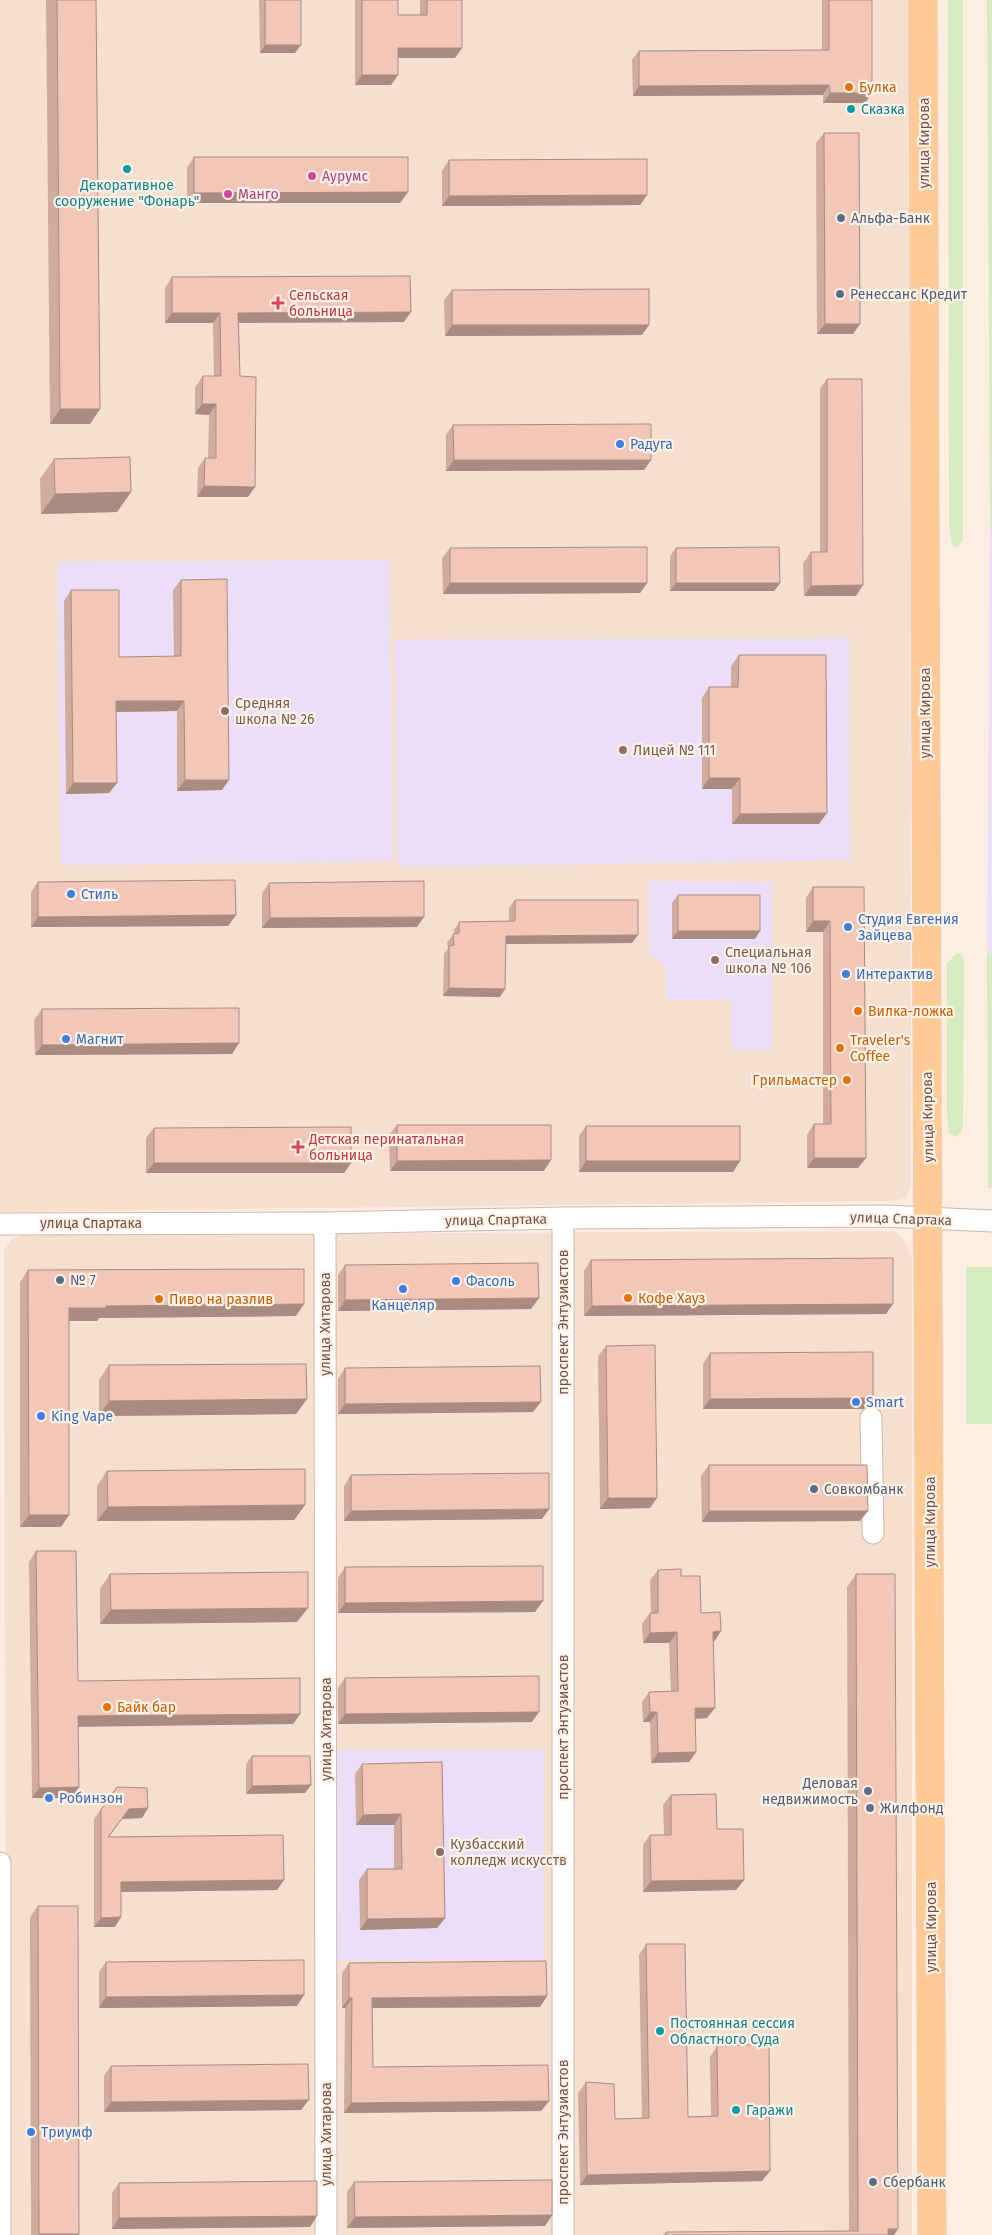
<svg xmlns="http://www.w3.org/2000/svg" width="992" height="2235" font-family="'Fira Sans',sans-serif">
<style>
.residential{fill:#f5dfcf}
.education{fill:#ebdef9}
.green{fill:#d6ebbf}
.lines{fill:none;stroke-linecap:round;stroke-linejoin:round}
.minor-casing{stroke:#d0b6aa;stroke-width:23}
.major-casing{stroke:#d8cecb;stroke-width:29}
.minor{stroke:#fff;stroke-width:21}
.major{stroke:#ffca96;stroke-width:28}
.wall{fill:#d1ab9d}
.shaded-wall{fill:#aa8b80}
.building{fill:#f3c7b7;stroke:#aa8b80}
.food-dot{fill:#e8710a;stroke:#fff3e8;stroke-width:2}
.culture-dot{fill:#0f9aa8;stroke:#fff3e8;stroke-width:2}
.hotel-dot{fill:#d1479c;stroke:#fff3e8;stroke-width:2}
.service-dot{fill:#5c6f8a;stroke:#fff3e8;stroke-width:2}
.health-dot{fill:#e0444e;stroke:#fff3e8;stroke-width:2}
.shop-dot{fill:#3f7fe0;stroke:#fff3e8;stroke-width:2}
.education-dot{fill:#8d6e63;stroke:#fff3e8;stroke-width:2}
.labels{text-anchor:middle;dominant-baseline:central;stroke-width:4.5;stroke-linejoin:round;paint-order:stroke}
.food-label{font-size:14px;fill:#c56008;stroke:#fff3e8;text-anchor:start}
.culture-label{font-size:14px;fill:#0d838f;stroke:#fff3e8;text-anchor:start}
.street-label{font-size:14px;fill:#755147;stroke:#fff3e8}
.hotel-label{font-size:14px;fill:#b23c85;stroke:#fff3e8;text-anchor:start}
.service-label{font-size:14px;fill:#4e5e75;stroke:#fff3e8;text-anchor:start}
.health-label{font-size:14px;fill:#be3a42;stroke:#fff3e8;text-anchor:start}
.shop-label{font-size:14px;fill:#366cbe;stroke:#fff3e8;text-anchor:start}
.education-label{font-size:14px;fill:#785e54;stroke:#fff3e8;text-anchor:start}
</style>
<rect width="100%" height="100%" fill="#fdeee1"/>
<path class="residential" d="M0 0H910L911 1186 906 1198 894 1201 0 1212Z
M894 1231 904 1239 912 1259V2235H6L4 1251 11 1240 21 1235Z"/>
<path class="education" d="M990 525H992V954H987Z
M389 560 393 861 61 865 57 562Z
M849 638 850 860 398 867 395 640Z
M649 881 772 882V1050L731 1049V1000H666V967L649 953Z
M337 1750 544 1751V1960H336Z"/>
<path class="green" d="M948 0H963V540L957 548 952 545 949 526Z
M987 0H992V525H990Z
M957 953 962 955 964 962 963 1127 960 1134 955 1137 949 1133 947 1115V963Z
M987 954H992V1188H988Z
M966 1267H992V1424H966Z"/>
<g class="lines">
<g class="minor-casing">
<path id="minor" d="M563 1218V2235
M325 1223 326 2235
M0 1224 325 1223 563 1218 884 1216 992 1221
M871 1418 873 1533
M0 1863V2235"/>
</g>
<g class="major-casing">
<path id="major" d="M923 0C925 745 929 1490 932 2235"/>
</g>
<use href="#minor" class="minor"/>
<use href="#major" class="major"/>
</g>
<path class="wall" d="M46 0H96L100 409 90 424H50Z
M259 0H301L295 53H260Z
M355 0H398V15H420V0H462L455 58H398V75L391 85H355Z
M822 0H872V93L865 103H823V95L633 96 632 60 639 51 822 50Z
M824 133 853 334H817L816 143Z
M194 157 408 192 400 203H187V168Z
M449 160 647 195 640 205 442 206V171Z
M172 277 404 322 239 323 240 376 248 497H197L198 468 205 458H208L209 415 195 414V387L203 376H214L213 323H165V288Z
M452 290 642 335 445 336 444 300Z
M827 379 856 596H804L803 563 811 552H820V389Z
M453 425 651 460 644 470 446 471V435Z
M54 459 131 492 117 512 41 514 40 479Z
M450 548 647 583 640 593 443 594 442 558Z
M676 548 780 583 774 591H670V556Z
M181 580 222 790 177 791V711L116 712 109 793 66 794 64 601 71 590 119 657 174 656 173 590Z
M739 655 819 824H732V789H702V698L709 687H731V666Z
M38 882 236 915 228 926 31 927V892Z
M269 883 417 927 262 928V893Z
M813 887H864L858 1168H807V1135L814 1124H823V932H806V898Z
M678 895 755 939H672V903Z
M515 900 632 943 506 944 500 997 443 996 444 954 448 948 447 942 454 934V930L459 922 509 921V908Z
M42 1009 239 1043 232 1054 35 1055 34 1020Z
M397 1125 544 1171H390L389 1135Z
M586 1126 740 1161 733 1172H579V1136Z
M154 1128 351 1163 344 1173H146V1138Z
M591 1260 886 1314 584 1316V1271Z
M345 1265 539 1298 531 1309 338 1311V1275Z
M28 1270 296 1316 99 1318 97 1321H69V1515L61 1527H20V1282Z
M606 1346 657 1498 650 1508 600 1509 598 1356Z
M710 1353 866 1407 863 1409H703V1364Z
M109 1365 307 1399 296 1414 99 1416V1380Z
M345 1368 533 1412 338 1414V1379Z
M709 1465 860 1521 702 1522 701 1476Z
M107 1471 305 1505 294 1520 97 1521V1486Z
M351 1475 542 1519 344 1521V1486Z
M36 1551 78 1681 300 1714 293 1724 78 1726 72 1798H32L29 1562Z
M345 1567 543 1601 535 1612 338 1613V1578Z
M658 1570 681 1576 701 1613 721 1631 713 1642 707 1718 695 1719 696 1752 689 1762 651 1763 650 1722H643L642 1702 649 1692 671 1691 669 1643H643L642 1624 650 1613H651L650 1580Z
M110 1574 297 1622 100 1624V1589Z
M856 1574 894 2235H663L666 2232 849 2231 847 1587Z
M345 1678 532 1722 338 1724V1688Z
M252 1756 311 1785 305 1793 246 1794V1764Z
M442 1762 445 1918 437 1928 360 1930 359 1880 367 1869H394V1825H356L355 1774 362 1764Z
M117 1787 148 1808 142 1818 122 1819 109 1837 277 1890 121 1892 115 1927H94V1819Z
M671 1795 717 1829 744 1880 736 1890 643 1892V1845L650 1835H664L663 1805Z
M38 1906 79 2234 78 2235H31L30 1917Z
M646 1944 688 2117 711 2116 710 2057 717 2046 762 2181 580 2185 578 2093 586 2082 615 2119 642 2118 639 1955Z
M106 1962 297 2006 99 2008V1972Z
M349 1963 547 1996 540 2007 372 2008 373 2067 549 2101 541 2111 344 2113 345 2008H342V1973Z
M111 2066 301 2110 104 2112V2076Z
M354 2182 552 2215 545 2226 347 2228V2192Z
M119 2183 310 2227 112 2229V2193Z"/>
<path class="shaded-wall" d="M265 45H301L295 53H260Z
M398 48H462L455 58H391Z
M362 75H398L391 85H355Z
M829 85 823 95 633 96 639 86Z
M830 93H872L865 103H823Z
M408 192 400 203H187L194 193Z
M647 195 640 205 442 206 449 196Z
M411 312 404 322 231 323 238 313Z
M172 313H220L213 323H165Z
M825 324H860L853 334H817Z
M452 325H649L642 335 445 336Z
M202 404H216L209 415 195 414Z
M60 409H100L90 424H50Z
M454 460H651L644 470 446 471Z
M204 486 255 487 248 497H197Z
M131 492 117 512 41 514 55 494Z
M450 583H647L640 593 443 594Z
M676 583H780L774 591H670Z
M863 585 856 596H804L811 586Z
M116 701H184L177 711 109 712Z
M709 778H740L732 789H702Z
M185 780H229L222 790 177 791Z
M73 783H117L109 793 66 794Z
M827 813 819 824H732L740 814Z
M236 915 228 926 31 927 38 917Z
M424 917 417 927 262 928 270 918Z
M813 921H830L823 932H806Z
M678 931H760L755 939H672Z
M638 935 632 943 500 944 506 936Z
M449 988 505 989 500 997 443 996Z
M239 1043 232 1054 35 1055 42 1045Z
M814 1158H866L858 1168H807Z
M551 1160 544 1171H390L397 1161Z
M586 1161H740L733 1172H579Z
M154 1163H351L344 1173H146Z
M539 1298 531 1309 338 1311 345 1300Z
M304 1304 296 1316 99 1318 97 1321H60L69 1308 106 1306Z
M893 1304 886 1314 584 1316 592 1306Z
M873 1396 866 1407 863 1409H703L710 1399Z
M307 1399 296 1414 99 1416 109 1401Z
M541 1402 533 1412 338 1414 345 1404Z
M608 1498H657L650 1508 600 1509Z
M305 1505 294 1520 97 1521 108 1507Z
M549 1509 542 1519 344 1521 351 1511Z
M709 1511H868L860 1521 702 1522Z
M29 1515H69L61 1527H20Z
M543 1601 535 1612 338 1613 345 1603Z
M308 1608 297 1622 100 1624 111 1610Z
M721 1631 714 1642H706L713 1632Z
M677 1632 669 1643H643L650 1633Z
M695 1708H715L707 1718 688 1719Z
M539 1712 532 1722 338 1724 345 1714Z
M650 1712H657L650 1722H643Z
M300 1714 293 1724 71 1727 78 1716Z
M696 1752 689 1762 651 1763 658 1753Z
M311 1785 305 1793 246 1794 252 1786Z
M79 1787 72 1798H32L39 1788Z
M148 1808 142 1818 122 1819 129 1809Z
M401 1814 394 1825H356L363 1815Z
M284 1880 277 1890 115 1892 121 1882Z
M744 1880 736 1890 643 1892 651 1881Z
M121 1917 115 1927H94L101 1918Z
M445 1918 437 1928 360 1930 367 1919Z
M304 1995 297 2006 99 2008 106 1997Z
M547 1996 540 2007 365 2008 372 1998Z
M349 1998H352L345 2008H342Z
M309 2100 301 2110 104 2112 111 2102Z
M549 2101 541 2111 344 2113 351 2103Z
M770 2171 762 2181 580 2185 587 2175Z
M552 2215 545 2226 347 2228 355 2217Z
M317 2216 310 2227 112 2229 119 2218Z
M888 2229H898L894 2235H884Z
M39 2234H79L78 2235H38Z"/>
<path class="building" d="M57 0H96L100 409H60Z
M265 0H301V45H265Z
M362 0H398V15H427V0H462V48H398V75H362Z
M829 0H872V93H830L829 85 639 86V51L829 50Z
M824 133H859L860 324H825Z
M194 157H408V192L194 193Z
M647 159V195L449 196V160Z
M410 276 411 312 238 313 240 376 256 377 255 487 204 486 205 458H216V404H202L203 376H221L220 313H172V277Z
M649 289V325H452V290Z
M827 379H862L863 585 811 586V552H827Z
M651 424V460H454L453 425Z
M130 457 131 492 55 494 54 459Z
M647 547V583H450V548Z
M779 547 780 583H676V548Z
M227 579 229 780H185L184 701H116L117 783H73L71 590H119V657L181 656V580Z
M739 655H826L827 813 740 814V778H709V687H738Z
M235 880 236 915 38 917V882Z
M424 881V917L270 918 269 883Z
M813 887H864L866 1158H814V1124H831L830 921H813Z
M678 895H760V931H678Z
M515 900H638V935L506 936 505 989 449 988V946L454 945 453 934 459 933V922L515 921Z
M239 1008V1043L42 1045V1009Z
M397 1125H551V1160L397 1161Z
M586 1126H740V1161H586Z
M351 1127V1163H154V1128Z
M893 1258V1304L592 1306 591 1260Z
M538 1263 539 1298 345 1300V1265Z
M304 1269V1304L106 1306V1308H69V1515H29L28 1270Z
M655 1345 657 1498H608L606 1346Z
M873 1352V1396L870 1398 710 1399V1353Z
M306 1364 307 1399 109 1401V1365Z
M540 1366 541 1402 345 1404V1368Z
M709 1465H867L868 1511H709Z
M305 1469V1505L108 1507 107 1471Z
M549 1473V1509L351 1511V1475Z
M36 1551H76L78 1681 300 1678V1714L78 1716 79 1787 39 1788Z
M543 1566V1601L345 1603V1567Z
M681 1569V1576H700L701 1613 720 1612 721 1631 713 1632 715 1708H695L696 1752 658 1753 657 1712H650L649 1692 678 1691 677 1632 650 1633V1613H658V1570Z
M308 1572V1608L111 1610 110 1574Z
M856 1574H895L898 2229H888V2235H666V2232L858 2231Z
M539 1676V1712L345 1714V1678Z
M252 1756H310L311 1785 252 1786Z
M442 1762 445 1918 367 1919V1869H402L401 1814 363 1815 362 1764Z
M117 1787 147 1788 148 1808 129 1809 108 1837 283 1835 284 1880 121 1882V1917L101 1918V1810Z
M716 1794 717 1829H743L744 1880 651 1881 650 1835H671V1795Z
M38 1906H78L79 2234H39Z
M646 1944H685L688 2117 718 2116 717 2046 769 2044 770 2171 587 2175 586 2082 614 2084 615 2119 649 2118Z
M304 1960V1995L106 1997V1962Z
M546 1961 547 1996 372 1998 373 2067 548 2065 549 2101 351 2103 352 1998H349V1963Z
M308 2064 309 2100 111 2102V2066Z
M552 2180V2215L355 2217 354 2182Z
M317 2181V2216L119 2218V2183Z"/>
<g class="food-dot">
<circle cx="849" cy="87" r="5"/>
<circle cx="858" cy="1011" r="5"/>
<circle cx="840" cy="1048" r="5"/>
<circle cx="847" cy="1080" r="5"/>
<circle cx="628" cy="1298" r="5"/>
<circle cx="159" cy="1299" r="5"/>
<circle cx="107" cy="1707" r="5"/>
</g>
<g class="culture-dot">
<circle cx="851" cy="109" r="5"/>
<circle cx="127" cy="169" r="5"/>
<circle cx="660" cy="2031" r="5"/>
<circle cx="736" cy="2110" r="5"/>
</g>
<g class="hotel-dot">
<circle cx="312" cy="176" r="5"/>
<circle cx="228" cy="194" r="5"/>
</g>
<g class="service-dot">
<circle cx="841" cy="218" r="5"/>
<circle cx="840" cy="294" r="5"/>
<circle cx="60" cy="1280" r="5"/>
<circle cx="814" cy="1489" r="5"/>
<circle cx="868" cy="1791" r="5"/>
<circle cx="870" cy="1808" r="5"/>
<circle cx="873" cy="2182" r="5"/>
</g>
<g class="health-dot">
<path d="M275.5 295.5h5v5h5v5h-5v5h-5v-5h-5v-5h5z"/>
<path d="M295.5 1139.5h5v5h5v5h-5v5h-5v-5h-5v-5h5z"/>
</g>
<g class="shop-dot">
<circle cx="620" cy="444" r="5"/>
<circle cx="71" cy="894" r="5"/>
<circle cx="848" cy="927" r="5"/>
<circle cx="846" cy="974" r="5"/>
<circle cx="66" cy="1039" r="5"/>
<circle cx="456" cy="1281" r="5"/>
<circle cx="403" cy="1289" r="5"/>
<circle cx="856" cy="1402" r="5"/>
<circle cx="41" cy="1416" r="5"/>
<circle cx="49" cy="1798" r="5"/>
<circle cx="31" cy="2132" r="5"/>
</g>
<g class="education-dot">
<circle cx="225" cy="711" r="5"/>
<circle cx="623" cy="750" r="5"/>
<circle cx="715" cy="960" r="5"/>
<circle cx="440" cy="1852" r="5"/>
</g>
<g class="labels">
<g class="food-label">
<text x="859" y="87">Булка</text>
<text x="868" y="1011">Вилка-ложка</text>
<text x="850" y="1040">Traveler's<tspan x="850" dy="16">Coffee</tspan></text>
<text x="837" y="1080" text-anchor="end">Грильмастер</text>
<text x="638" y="1298">Кофе Хауз</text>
<text x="169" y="1299">Пиво на разлив</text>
<text x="117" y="1707">Байк бар</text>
</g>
<g class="culture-label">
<text x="861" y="109">Сказка</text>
<text x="127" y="185" text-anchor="middle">Декоративное<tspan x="127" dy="16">сооружение "Фонарь"</tspan></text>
<text x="670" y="2023">Постоянная сессия<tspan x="670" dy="16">Областного Суда</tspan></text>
<text x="746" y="2110">Гаражи</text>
</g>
<g class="street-label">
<text transform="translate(924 143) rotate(-90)">улица Кирова</text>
<text transform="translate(925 713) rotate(-90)">улица Кирова</text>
<text transform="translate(928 1117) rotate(-91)">улица Кирова</text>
<text transform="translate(901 1219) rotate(2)">улица Спартака</text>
<text transform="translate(496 1220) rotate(-1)">улица Спартака</text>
<text x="91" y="1223">улица Спартака</text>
<text transform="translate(563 1322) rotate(-90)">проспект Энтузиастов</text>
<text transform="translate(325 1324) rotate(-90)">улица Хитарова</text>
<text transform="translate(930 1522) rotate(-90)">улица Кирова</text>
<text transform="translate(563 1727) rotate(-90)">проспект Энтузиастов</text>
<text transform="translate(326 1729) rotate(-90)">улица Хитарова</text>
<text transform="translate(931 1927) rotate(-90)">улица Кирова</text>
<text transform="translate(563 2132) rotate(-90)">проспект Энтузиастов</text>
<text transform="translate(326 2134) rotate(-90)">улица Хитарова</text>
</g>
<g class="hotel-label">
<text x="322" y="176">Аурумс</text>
<text x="238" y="194">Манго</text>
</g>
<g class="service-label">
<text x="851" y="218">Альфа-Банк</text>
<text x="850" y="294">Ренессанс Кредит</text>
<text x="70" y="1280">№ 7</text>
<text x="824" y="1489">Совкомбанк</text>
<text x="858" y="1783" text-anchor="end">Деловая<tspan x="858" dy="16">недвижимость</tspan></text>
<text x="880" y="1808">Жилфонд</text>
<text x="883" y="2182">Сбербанк</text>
</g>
<g class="health-label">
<text x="289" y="295">Сельская<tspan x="289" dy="16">больница</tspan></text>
<text x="309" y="1139">Детская перинатальная<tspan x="309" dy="16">больница</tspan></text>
</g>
<g class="shop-label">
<text x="630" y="444">Радуга</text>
<text x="81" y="894">Стиль</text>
<text x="858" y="919">Студия Евгения<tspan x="858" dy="16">Зайцева</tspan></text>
<text x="856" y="974">Интерактив</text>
<text x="76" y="1039">Магнит</text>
<text x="466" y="1281">Фасоль</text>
<text x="403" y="1305" text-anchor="middle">Канцеляр</text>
<text x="866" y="1402">Smart</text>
<text x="51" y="1416">King Vape</text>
<text x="59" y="1798">Робинзон</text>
<text x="41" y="2132">Триумф</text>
</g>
<g class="education-label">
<text x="235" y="703">Средняя<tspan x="235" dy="16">школа № 26</tspan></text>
<text x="633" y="750">Лицей № 111</text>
<text x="725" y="952">Специальная<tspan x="725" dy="16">школа № 106</tspan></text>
<text x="450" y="1844">Кузбасский<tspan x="450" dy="16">колледж искусств</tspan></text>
</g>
</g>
</svg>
